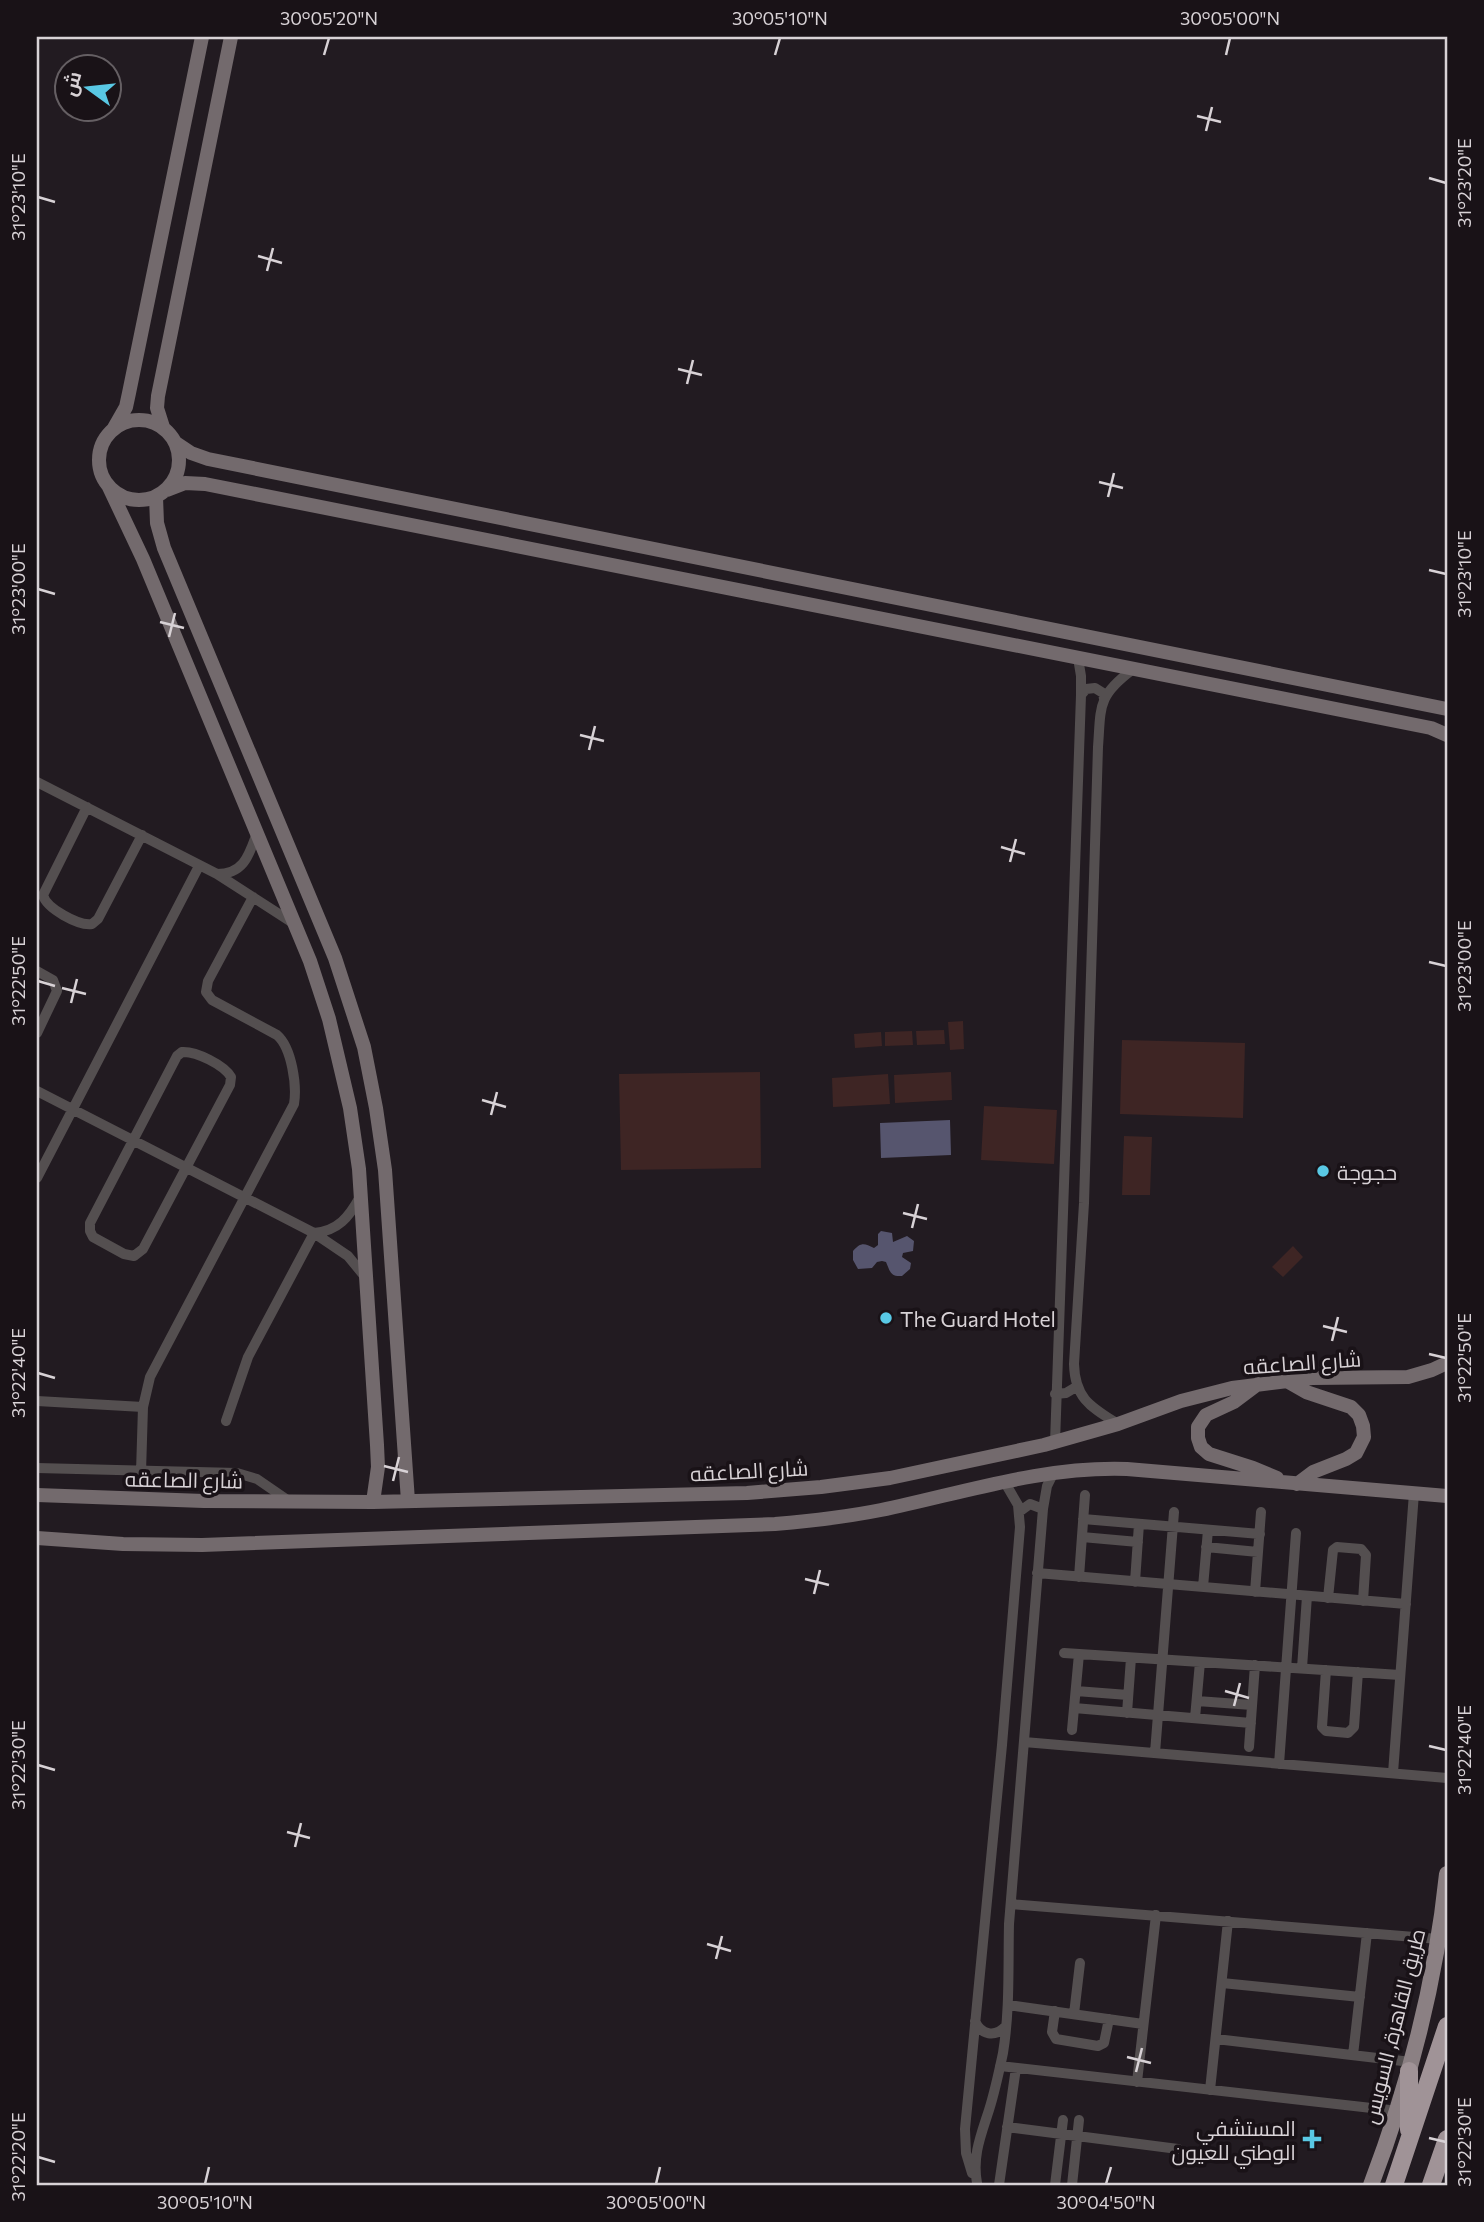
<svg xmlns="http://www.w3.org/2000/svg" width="1484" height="2222" font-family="Commissioner,Cairo,sans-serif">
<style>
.green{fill:#3e2524}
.water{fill:#56556e}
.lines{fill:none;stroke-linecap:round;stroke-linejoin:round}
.street{stroke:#544f50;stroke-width:10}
.secondary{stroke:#736a6d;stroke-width:14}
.primary{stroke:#8b8083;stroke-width:16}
.highway{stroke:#a09397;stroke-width:18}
.ticks{fill:none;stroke:#d8d2d6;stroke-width:2.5}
.poi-dot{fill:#59c8e4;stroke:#191217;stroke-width:2.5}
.labels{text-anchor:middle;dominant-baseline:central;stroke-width:7;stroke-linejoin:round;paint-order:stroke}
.poi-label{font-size:21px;fill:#d8d2d6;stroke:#191217;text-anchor:start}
.street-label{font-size:21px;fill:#d8d2d6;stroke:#191217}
.neatline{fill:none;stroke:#d8d2d6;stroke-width:2.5}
.ticks-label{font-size:18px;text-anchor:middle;fill:#d8d2d6}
</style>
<rect width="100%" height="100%" fill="#221b21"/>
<path class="green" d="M963 1021 964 1049 950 1050 948 1022Z
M944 1030 945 1044 917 1045 916 1031Z
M912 1031 913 1045 885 1046V1032Z
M881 1032 882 1046 855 1048 854 1034Z
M1122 1040 1245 1043 1243 1118 1120 1114Z
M760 1072 761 1168 621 1170 619 1074Z
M951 1072 952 1100 895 1103 894 1075Z
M888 1074 890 1104 833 1107 832 1078Z
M984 1106 1057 1110 1054 1164 981 1160Z
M1124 1136 1152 1137 1150 1195H1122Z
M1293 1246 1303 1257 1283 1277 1272 1267Z"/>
<path class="water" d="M950 1120 951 1155 881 1158 880 1123Z
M881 1231 892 1233 893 1242 907 1236 914 1241 913 1251 903 1253 902 1257 911 1263 910 1269 902 1276C890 1277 890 1271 886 1262L882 1261 877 1262 872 1268 858 1269 853 1260V1251C861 1242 864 1243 874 1248L878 1245V1234Z"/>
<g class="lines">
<path class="street" d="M1081 695 1086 689 1095 688 1103 693 1104 699
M37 782 217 874 293 923
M87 807 43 895C46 908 78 926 92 924L98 919 142 835
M217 874C244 874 249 855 257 833
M37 971 53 980 57 991 37 1033
M182 1052C196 1051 224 1065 231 1077L230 1085 143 1249 134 1256 124 1254 93 1237 90 1231V1223L177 1056Z
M37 1091 314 1233 348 1256 366 1278
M37 1178 198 868
M314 1233C338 1231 349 1217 360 1197
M1055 1394 1066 1393 1076 1387
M37 1401 143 1407
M226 1421 248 1357 314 1233
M1118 1424C1091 1407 1075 1399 1074 1364L1084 1203 1098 747C1101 707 1097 696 1132 670
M1055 1443 1081 695V676L1078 658
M37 1468 237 1473 257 1479 289 1501
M141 1472 143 1407 150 1377 294 1104C297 1086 292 1048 277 1035L212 1000 206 992 208 981 253 897
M1019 1512 1030 1504 1043 1509
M1083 1519 1260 1534
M1082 1537 1138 1542
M1206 1547 1258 1552
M1037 1573 1406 1604
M1079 1577 1085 1495
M1135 1582 1139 1524
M1203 1587 1208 1530
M1255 1592 1261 1512
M1328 1598 1333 1550 1337 1547 1361 1549 1366 1555 1363 1601
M1064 1653 1400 1675
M1302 1668 1307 1596
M1326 1670 1322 1727 1326 1731 1348 1733 1354 1727 1358 1672
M1076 1691 1128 1695
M1197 1701 1252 1705
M1074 1708 1251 1723
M1127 1713 1131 1658
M1195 1718 1200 1662
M1072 1730 1079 1654
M1024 1742 1447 1778
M1249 1747 1255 1665
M1155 1753 1174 1512
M1279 1764 1296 1533
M1393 1773 1414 1493
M1011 1904 1439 1939
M1222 1983 1360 1997
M1008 2005 1143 2024
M1055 2011 1052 2032 1056 2039 1098 2046 1104 2043 1109 2019
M1074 2014 1080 1963
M975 2021C981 2035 995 2038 1006 2026
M1216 2039 1411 2062
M1353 2055 1367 1933
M1000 2066 1398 2111
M1137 2082 1156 1915
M1210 2090 1228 1921
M1007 2127 1178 2149
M972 2173 966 2153 965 2129 1002 1745 1020 1527 1018 1505 1004 1481
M977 2183C972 2156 981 2135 989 2110 995 2091 999 2072 1003 2053 1010 2010 1008 1967 1009 1924L1043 1509 1047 1486 1054 1472
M999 2185 1016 2068
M1055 2185 1063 2120
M1072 2185 1079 2120"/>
<path class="secondary" d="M99 460a40 40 0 1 1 80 0a40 40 0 1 1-80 0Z
M163 427 157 408 158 396 231 37
M114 428 126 407 129 393 202 37
M176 443 191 453 208 459 1447 709
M108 485 143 559 310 961 329 1019 350 1108 359 1169 377 1445 378 1467 373 1502
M167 490 185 483 205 484 1431 728 1447 735
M156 497 157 523 164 548 335 958 364 1047 376 1108 385 1170 408 1501
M1285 1380 1306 1392 1351 1407 1359 1415 1363 1426 1364 1437 1356 1453 1346 1459 1313 1472 1297 1484
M1258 1384 1234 1402 1206 1415 1198 1427V1438L1201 1447 1209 1454 1253 1468 1277 1478
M37 1495 204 1501 373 1502 747 1493 821 1487 890 1478 1044 1445 1118 1424 1181 1401 1232 1388 1312 1378 1408 1377 1432 1370 1447 1363
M37 1538 123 1544 202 1545 775 1524C811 1521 846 1517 881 1510 963 1493 1042 1466 1127 1469L1447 1496"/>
<path class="primary" d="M1371 2185C1409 2085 1436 1981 1447 1874"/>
<path class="highway" d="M1409 2130V2071
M1394 2185 1447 2026
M1431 2185 1447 2139"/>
</g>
<path class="ticks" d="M324 55 329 38M775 55 780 38M1226 55 1230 38M1197 116 1221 122M1206 131 1212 107M1429 178 1446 183M38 197 55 202M258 256 282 263M267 271 273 248M678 369 702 375M687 384 693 360M1099 482 1123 488M1108 497 1114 473M1429 570 1446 574M38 589 55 594M160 622 184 628M169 637 175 613M580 735 604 741M589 750 595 726M1001 847 1025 854M1010 862 1016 839M1429 962 1446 966M38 981 55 986M62 988 86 994M71 1003 77 979M482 1100 506 1107M491 1115 497 1092M903 1213 927 1219M912 1228 918 1204M1323 1326 1347 1332M1332 1341 1338 1317M1429 1354 1446 1358M38 1373 55 1378M384 1466 408 1472M393 1481 399 1457M805 1579 829 1585M814 1594 820 1570M1225 1691 1249 1698M1234 1706 1240 1683M1429 1746 1446 1750M38 1765 55 1770M287 1832 310 1838M295 1847 301 1823M707 1944 731 1951M716 1959 722 1936M1127 2057 1151 2063M1136 2072 1142 2048M1429 2138 1446 2142M38 2157 55 2162M205 2184 209 2167M656 2184 660 2167M1106 2184 1111 2167"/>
<g class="poi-dot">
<circle cx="1323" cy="1171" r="7"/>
<circle cx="886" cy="1318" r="7"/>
<path d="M1308.5 2128.5h7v7h7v7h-7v7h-7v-7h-7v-7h7z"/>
</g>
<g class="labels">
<g class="poi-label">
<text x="1337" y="1171">حجوجة</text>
<text x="900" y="1318">The Guard Hotel</text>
<text x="1296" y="2127" text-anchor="end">المستشفي<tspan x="1296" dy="24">الوطني للعيون</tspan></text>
</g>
<g class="street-label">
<text transform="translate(1302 1362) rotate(-4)">شارع الصاعقه</text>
<text transform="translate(749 1470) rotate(-3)">شارع الصاعقه</text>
<text transform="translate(184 1479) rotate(1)">شارع الصاعقه</text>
<text transform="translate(1393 2026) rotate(-76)">طريق القاهرة, السويس</text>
</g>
</g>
<rect width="1484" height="2222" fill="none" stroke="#191217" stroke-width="77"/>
<g transform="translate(88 88) rotate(285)"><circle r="33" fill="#191217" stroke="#655f63" stroke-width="2"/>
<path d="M0-5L12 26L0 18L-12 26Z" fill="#59c8e4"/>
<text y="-10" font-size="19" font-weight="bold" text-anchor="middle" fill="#d8d2d6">ش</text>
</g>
<rect x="38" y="38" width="1408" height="2146" class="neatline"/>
<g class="ticks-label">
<text x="329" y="25">30°05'20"N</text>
<text x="780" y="25">30°05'10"N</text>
<text x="1230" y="25">30°05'00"N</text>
<text transform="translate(1465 183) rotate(-90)" y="6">31°23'20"E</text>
<text transform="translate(19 197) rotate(-90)" y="6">31°23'10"E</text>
<text transform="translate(1465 574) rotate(-90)" y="6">31°23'10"E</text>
<text transform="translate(19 589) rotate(-90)" y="6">31°23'00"E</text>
<text transform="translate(1465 966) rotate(-90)" y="6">31°23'00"E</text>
<text transform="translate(19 981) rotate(-90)" y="6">31°22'50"E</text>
<text transform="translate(1465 1358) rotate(-90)" y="6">31°22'50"E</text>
<text transform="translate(19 1373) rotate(-90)" y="6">31°22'40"E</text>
<text transform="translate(1465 1750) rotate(-90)" y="6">31°22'40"E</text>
<text transform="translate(19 1765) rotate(-90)" y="6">31°22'30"E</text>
<text transform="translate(1465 2142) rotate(-90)" y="6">31°22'30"E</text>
<text transform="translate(19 2157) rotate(-90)" y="6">31°22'20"E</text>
<text x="205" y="2209">30°05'10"N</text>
<text x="656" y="2209">30°05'00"N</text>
<text x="1106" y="2209">30°04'50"N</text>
</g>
</svg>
